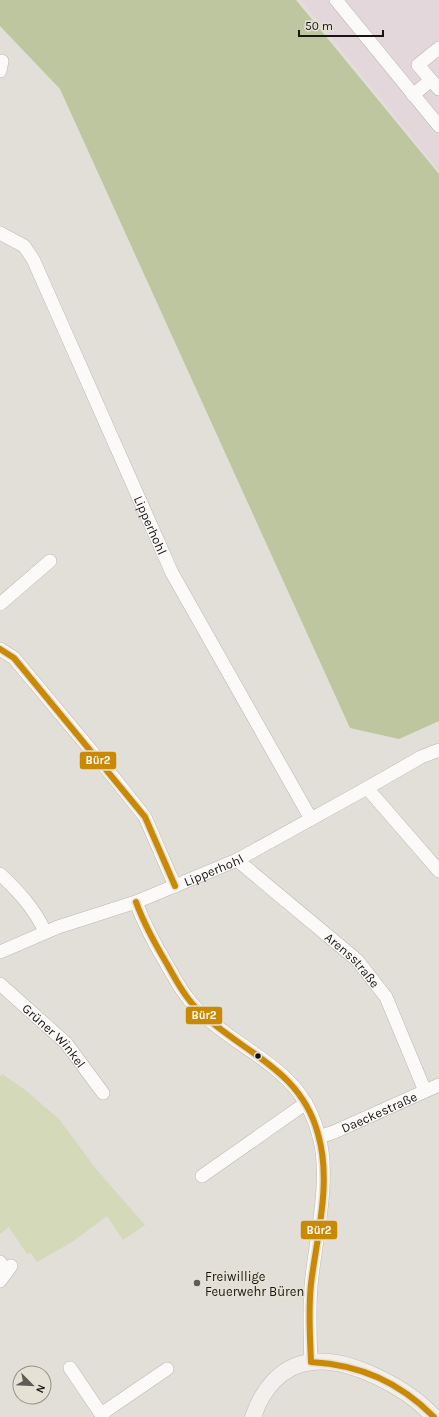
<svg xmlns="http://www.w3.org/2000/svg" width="439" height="1417" font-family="Karla,sans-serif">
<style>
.industrial{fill:#e4d7db}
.green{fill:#d3d9b9}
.forest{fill:#bec69f}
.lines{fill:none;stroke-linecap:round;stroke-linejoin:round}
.minor-casing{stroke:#bab8b3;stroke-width:14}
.major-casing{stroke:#bdbcb8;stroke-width:17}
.minor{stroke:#fbfaf9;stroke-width:13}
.major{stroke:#f3efec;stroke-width:16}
.bus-1-casing{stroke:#e5e1d5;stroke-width:9}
.bus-1{stroke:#ca8904;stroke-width:6}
.bus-dot{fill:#171612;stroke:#e5e1d5;stroke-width:1.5}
.poi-dot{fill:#5e5c57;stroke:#e5e1d5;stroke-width:1.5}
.labels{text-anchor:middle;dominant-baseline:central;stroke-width:3.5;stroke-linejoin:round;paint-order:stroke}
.street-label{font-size:13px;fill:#171612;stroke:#e5e1d5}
.poi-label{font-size:13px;fill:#171612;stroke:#e5e1d5;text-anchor:start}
.line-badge{stroke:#e5e1d5;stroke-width:1.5}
.badge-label{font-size:11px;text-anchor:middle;font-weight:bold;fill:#fff}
</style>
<rect width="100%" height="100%" fill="#e2dfd8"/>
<path class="industrial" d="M301 0H439V171Z"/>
<path class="green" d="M2 1074 24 1089 59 1119 96 1169 145 1225 123 1240 107 1216 72 1242 37 1262 31 1253 27 1254 9 1227 0 1234V1077Z"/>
<path class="forest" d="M0 0H296L439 174V721L399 739 350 728 60 89 0 26Z"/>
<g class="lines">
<g class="minor-casing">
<g id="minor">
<path d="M336 0 439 126"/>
<path d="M0 71 2 61"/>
<path d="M431 80 418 65 439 48"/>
<path d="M413 95 431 80 439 89"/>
<path id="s1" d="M0 233 24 246 33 259 172 573 311 819"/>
<path d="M0 604 50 561"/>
<path d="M0 649 14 658 114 778 145 817 175 886"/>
<path d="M367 788 439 871"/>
<path id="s2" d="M237 860 357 960 386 997 425 1091"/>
<path d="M0 874C18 891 35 909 45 932"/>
<path d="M136 902C144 924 154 943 166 963 176 981 186 999 201 1013 230 1041 275 1061 299 1093 308 1105 315 1121 319 1136 331 1180 315 1241 311 1286 309 1311 310 1337 311 1362"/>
<path id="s3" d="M0 952 58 927 136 902 237 860 367 788 421 757 439 750"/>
<path id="s4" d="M0 984 66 1043 103 1093"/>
<path id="s5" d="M319 1137 334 1132 439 1085"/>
<path d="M202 1176 306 1103"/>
<path d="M0 1262 6 1273"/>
<path d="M0 1281 11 1266"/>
<path d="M70 1368 103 1417"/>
<path d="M101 1414 167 1369"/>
</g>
</g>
<g class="major-casing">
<path id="major" d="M253 1417C262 1390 281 1365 312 1362 350 1357 409 1389 434 1417"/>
</g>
<use href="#minor" class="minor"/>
<use href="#major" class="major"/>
<g class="bus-1-casing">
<path id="bus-1" d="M0 649 14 658 145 817 175 886
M136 902C144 924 155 944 167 964 177 982 186 999 201 1013 245 1054 301 1070 318 1134 332 1182 317 1235 311 1284 308 1310 310 1336 311 1362
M311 1362C361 1365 399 1382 434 1417"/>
</g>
<use href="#bus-1" class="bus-1"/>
</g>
<circle class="bus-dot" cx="258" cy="1056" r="3.5"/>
<circle class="poi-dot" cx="197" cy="1283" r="4"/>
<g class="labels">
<g class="street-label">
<text stroke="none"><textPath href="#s1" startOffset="334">Lipperhohl</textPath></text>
<text stroke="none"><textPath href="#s3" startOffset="229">Lipperhohl</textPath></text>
<text stroke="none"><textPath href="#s2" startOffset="153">Arensstraße</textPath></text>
<text stroke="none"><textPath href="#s4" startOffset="75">Grüner Winkel</textPath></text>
<text stroke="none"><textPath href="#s5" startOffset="65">Daeckestraße</textPath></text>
</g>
<g class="poi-label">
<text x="205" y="1276">Freiwillige<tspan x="205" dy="15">Feuerwehr Büren</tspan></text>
</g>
</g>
<g class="line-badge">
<rect x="79" y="751" width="38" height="19" rx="4" fill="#ca8904"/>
<rect x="185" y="1006" width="38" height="19" rx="4" fill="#ca8904"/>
<rect x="300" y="1220" width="38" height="20" rx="4" fill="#ca8904"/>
</g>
<g class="badge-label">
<text x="98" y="764">Bür2</text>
<text x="204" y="1019">Bür2</text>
<text x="319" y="1234">Bür2</text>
</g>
<g transform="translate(32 1385) rotate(114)"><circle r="19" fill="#e5e1d5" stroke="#939087"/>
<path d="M0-3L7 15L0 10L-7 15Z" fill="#5e5c57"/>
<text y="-6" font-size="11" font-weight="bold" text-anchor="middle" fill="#171612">N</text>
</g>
<path d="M299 30v6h84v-6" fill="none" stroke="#171612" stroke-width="2"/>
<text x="305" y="30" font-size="12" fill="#171612" stroke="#e5e1d5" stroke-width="3" paint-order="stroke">50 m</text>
</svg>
